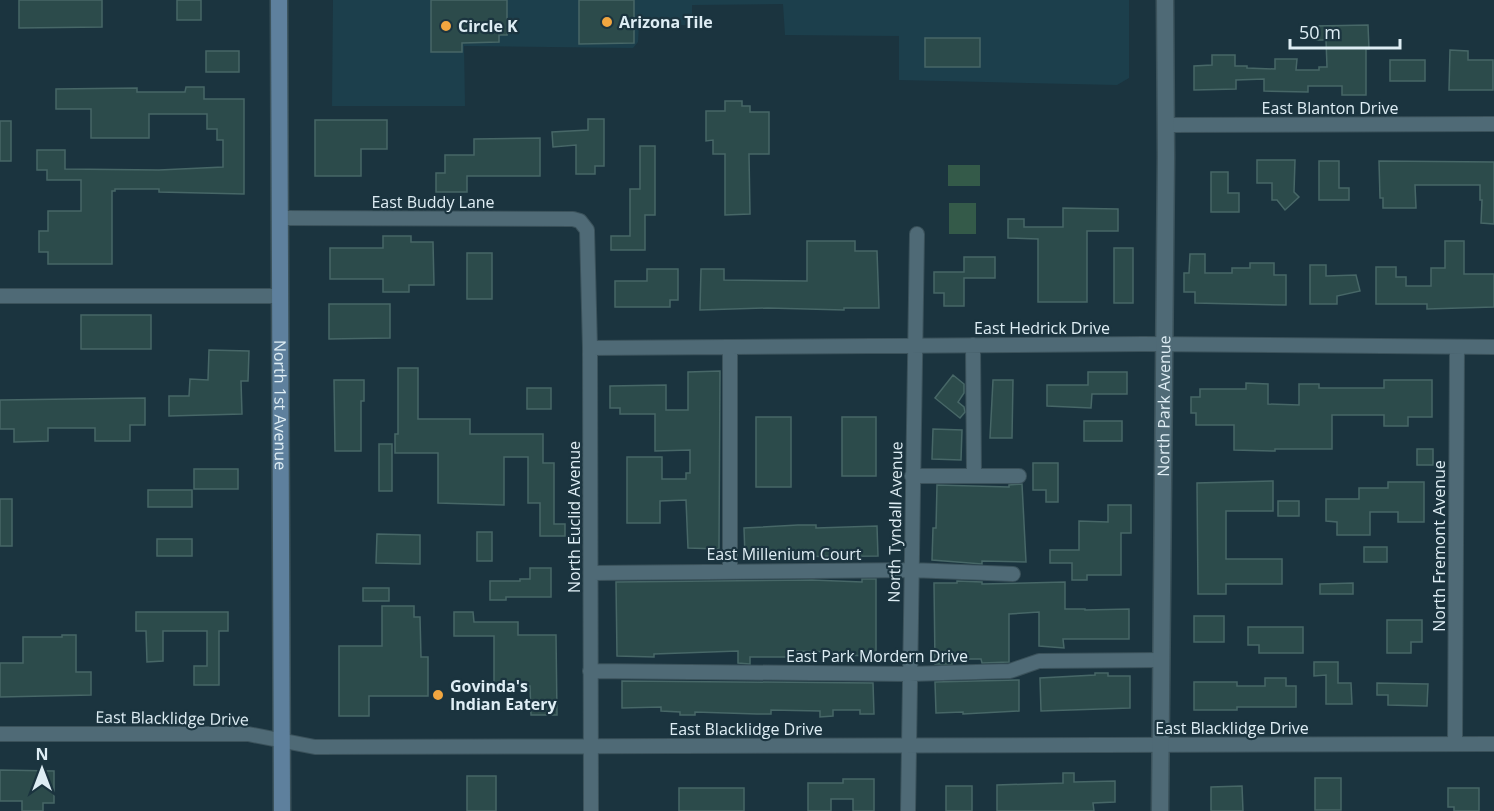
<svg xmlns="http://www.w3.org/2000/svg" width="1494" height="811" font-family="'Open Sans',sans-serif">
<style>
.built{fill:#1c3f4c}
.green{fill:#345a49}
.building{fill:#2c4b4b;stroke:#476767;stroke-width:1.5}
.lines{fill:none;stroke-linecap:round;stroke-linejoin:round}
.minor-casing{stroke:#3b525b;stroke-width:16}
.tertiary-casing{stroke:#3b525b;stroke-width:19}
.secondary-casing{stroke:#3b525b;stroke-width:19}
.minor{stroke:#4f6a76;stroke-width:14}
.tertiary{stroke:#4f6a76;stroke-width:16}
.secondary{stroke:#5e809d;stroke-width:16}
.poi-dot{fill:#f1a640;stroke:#1b343f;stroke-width:2}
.labels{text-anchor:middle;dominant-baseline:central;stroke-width:4.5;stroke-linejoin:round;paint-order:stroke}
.poi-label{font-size:16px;font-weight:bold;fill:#deedf4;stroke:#1b343f;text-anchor:start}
.street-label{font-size:16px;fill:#deedf4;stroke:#1b343f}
</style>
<rect width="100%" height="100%" fill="#1b343f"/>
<path class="built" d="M333 0H1129V78L1117 85 899 80V36L785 35 783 4 692 5V25H639L638 42 633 48 464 46 465 106H332Z"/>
<path class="green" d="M948 165H980V186H948Z
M949 203H976V234H949Z"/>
<path class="building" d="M19 0H102V27L19 28Z
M177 0H201V20H177Z
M431 0H507V35H499V42L462 43V52H431Z
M579 0H634V43L579 44Z
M1368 25 1369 49H1366V95H1342V86H1308V92L1264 91V79L1236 80V89L1194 90V66L1212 65V55H1235V66H1247V68L1275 69V59H1297L1296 70H1319V67H1327L1326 40H1316V26Z
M925 38H980V67H925Z
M1450 50 1468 51V60H1493V90H1449Z
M206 51H239V72H206Z
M1390 60H1425V81H1390Z
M186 87H204V99H244V194L159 192V189H115V191H112V264H48V252H39V231H48V211H81V180H47V170H37V150H65V169L159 170 223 167V140H217V129H207V114H149V138H91V109H56V89L137 88V92H185Z
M725 101H742V106H750V112H769V154H749L750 214 725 215V154H713V140L706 141V111H725Z
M588 119H604V166H595V174H576V145L553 147 552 132 588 130Z
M315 120H387V149H361V176H315Z
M0 121H11V161H0Z
M540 138V176H467V192H436V173H445V155H474V139Z
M640 146H655V215H645V250H611V236H630V189H640Z
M1257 160H1295L1294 192 1299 197 1285 210 1277 200H1272V183H1257Z
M1319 161H1339V188H1349V200H1319Z
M1379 161 1494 162V224L1481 223 1482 200H1480V185H1415L1416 208H1383V198H1380Z
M1211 172H1228V193H1239V212H1211Z
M1063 208 1118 209V231H1087V302H1038V239L1008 238V219H1024V227H1063Z
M383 236H411V242H433L434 285H409V292H383V279H330V248H383Z
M807 241H855V251H877L879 308H844V310L768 308 700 310 701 269H724V280L807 281Z
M1445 241H1464V274H1494V307L1427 309V304H1376V267H1396V277H1406V286H1431V268H1445Z
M1114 248H1133V303H1114Z
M467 253H492V299H467Z
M1190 254H1205V273H1232V268H1250V263H1274V275H1286V305L1195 303V292H1184V273H1189Z
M964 257H995V278H964V306H944V293H934V272H964Z
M1310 265H1326V276L1356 275 1360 291 1337 296V304H1310Z
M647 269H678V300H670V307H615V281H647Z
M329 304H390V338L329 339Z
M81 315H151V349H81Z
M209 350 249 351 248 381H241L242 414 169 416V396H189L190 379 208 380Z
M398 368H418V419H470V434H543V463H554V524H565V536H540V503H528V457H504V505L438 503V453H395V434H398Z
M720 371 719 549 688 548 686 500 660 501V523H627V457H662V479H686V473H690V450L655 451V414H620V408H610V386L666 385V410H688V372Z
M1088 372H1127V394H1092L1091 408 1047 406V385H1088Z
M953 375 964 384V393L958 402 964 407 965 412 960 418 935 398Z
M334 380H364V401H361V451H335Z
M993 380H1013L1012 438H990Z
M1384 380H1432V417H1408V426H1384V415H1332V449H1275V451L1234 450V425H1196V413H1191V397H1200V389H1246V383L1268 384V404L1299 405V384H1319V388H1384Z
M527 388H551V409H527Z
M145 398V425H130V441H95V428H48V441L14 442V429H0V400Z
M756 417H791V487H756Z
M842 417H876V476H842Z
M1084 421H1122V441H1084Z
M933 429 962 430 961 460 932 459Z
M379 444H392V491H379Z
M1417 449H1433V465H1417Z
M1033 463H1058V502H1046V490H1033Z
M194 469H238V489H194Z
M1273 481V511H1226V559H1282V584H1226V594H1198L1197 483Z
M1388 482H1424V522H1398V512H1370V535H1337V522L1326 521V499H1359V488H1388Z
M1022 484 1026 562 982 561V564L932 560 933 528H936L937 485 1009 487V485Z
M148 490H192V507H148Z
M0 499H12V546H0Z
M1278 501H1299V516H1278Z
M1108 505H1131V533H1121V575H1087V580H1072V563H1050V550H1079V521L1108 522Z
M798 525H816V528L877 526 878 556 745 557 744 528Z
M477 532H492V561H477Z
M377 534 420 535V564L376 563Z
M157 539H192V556H157Z
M1364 547H1387V562H1364Z
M530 568H551V597H506V600H490V581H520V579H530Z
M862 579H876V656L839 655V652L791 651V657H750V664L738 663V651L654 654V657L617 656 616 582 812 580 862 582Z
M957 581 982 582V584L1065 582V609H1085V610L1129 609V639H1063L1064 648 1039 646V612L1009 614V662L982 663 981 659H952V664H935L934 583H957Z
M1353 583V594H1320V584Z
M363 588H389V601H363Z
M382 606H414V617H420L421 657H428V696H369V716H339V646H382Z
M136 612H228V631H219V685H194V666H207V631H163V661L147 662 146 631H136Z
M454 612H473L474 622H518V635H556L557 715H531L530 686H494V636H454Z
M1194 616H1224V642H1194Z
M1387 620H1422V642H1411V653H1387Z
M1248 627H1303V653H1259V645H1248Z
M62 635H76V672H91V695L0 697V663H23V637H62Z
M1314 662H1338V683H1351L1352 704H1326V675L1314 676Z
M1095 673H1108V676H1130V708L1041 711 1040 678 1095 675Z
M1265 678H1286V686H1296V707H1237V710H1194V682H1237V686H1265Z
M1019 680V711L963 714V712L936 713 935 682Z
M622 681 873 683 874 714H860V710H833V716L820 717V711L771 710V714H757L695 712V715H680V712L661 711V707L622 708Z
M1377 683 1428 684 1427 706 1388 705V695H1377Z
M0 770 54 771V803H43V811H22V801H0Z
M1063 773H1074V782L1115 781V802L1093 803 1094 811H997V785L1063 783Z
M467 776H496V811H467Z
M1315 778H1341V810H1315Z
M843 779H874V811H853V799H831V811H808V783H843Z
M946 786H972V811H946Z
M1242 786 1243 811H1211V787Z
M679 788H744V811H679Z
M1448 788H1479V811H1454V807H1448Z"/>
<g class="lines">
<g class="minor-casing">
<path id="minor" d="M1166 125 1494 124
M281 218 573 219 580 221 587 230 590 348 591 811
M0 296H281
M973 345 974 476
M590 348 1143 344 1494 347
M912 476H1019
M730 571V347
M591 573 911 570 1013 574
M590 671 909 674 1010 671 1039 661 1162 660
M0 734H248L315 747 1494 744
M1455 744 1457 347
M908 811 917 234"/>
</g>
<g class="tertiary-casing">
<g id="tertiary">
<path id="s1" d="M1160 811 1166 156 1165 0"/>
</g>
</g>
<g class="secondary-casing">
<g id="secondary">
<path id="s2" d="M279 0 282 811"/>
</g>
</g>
<use href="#minor" class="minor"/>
<use href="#tertiary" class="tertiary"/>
<use href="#secondary" class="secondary"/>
</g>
<g class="poi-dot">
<circle cx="607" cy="22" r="6"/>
<circle cx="446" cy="26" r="6"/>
<circle cx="438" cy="695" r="6"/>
</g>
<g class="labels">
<g class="poi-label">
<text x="619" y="22">Arizona Tile</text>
<text x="458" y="26">Circle K</text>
<text x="450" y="686">Govinda's<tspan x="450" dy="18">Indian Eatery</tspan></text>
</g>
<g class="street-label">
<text x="1330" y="108">East Blanton Drive</text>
<text x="433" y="202">East Buddy Lane</text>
<text x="1042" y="328">East Hedrick Drive</text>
<text stroke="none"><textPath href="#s2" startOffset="405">North 1st Avenue</textPath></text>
<text stroke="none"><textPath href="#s1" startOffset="405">North Park Avenue</textPath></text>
<text transform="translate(574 517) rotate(-90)">North Euclid Avenue</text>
<text transform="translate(895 522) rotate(-89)">North Tyndall Avenue</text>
<text transform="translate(1439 546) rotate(-90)">North Fremont Avenue</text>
<text x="784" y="554">East Millenium Court</text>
<text x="877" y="656">East Park Mordern Drive</text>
<text transform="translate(172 718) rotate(1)">East Blacklidge Drive</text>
<text x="1232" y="728">East Blacklidge Drive</text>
<text x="746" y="729">East Blacklidge Drive</text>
</g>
</g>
<g transform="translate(42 769)" stroke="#1b343f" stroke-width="4.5" paint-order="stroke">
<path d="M0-4.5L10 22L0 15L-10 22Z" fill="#deedf4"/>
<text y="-9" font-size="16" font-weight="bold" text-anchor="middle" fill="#deedf4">N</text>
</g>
<path d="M1290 39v9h110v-9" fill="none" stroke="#deedf4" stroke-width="3"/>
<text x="1299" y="39" font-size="18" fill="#deedf4" stroke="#1b343f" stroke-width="4.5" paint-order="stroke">50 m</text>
</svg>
